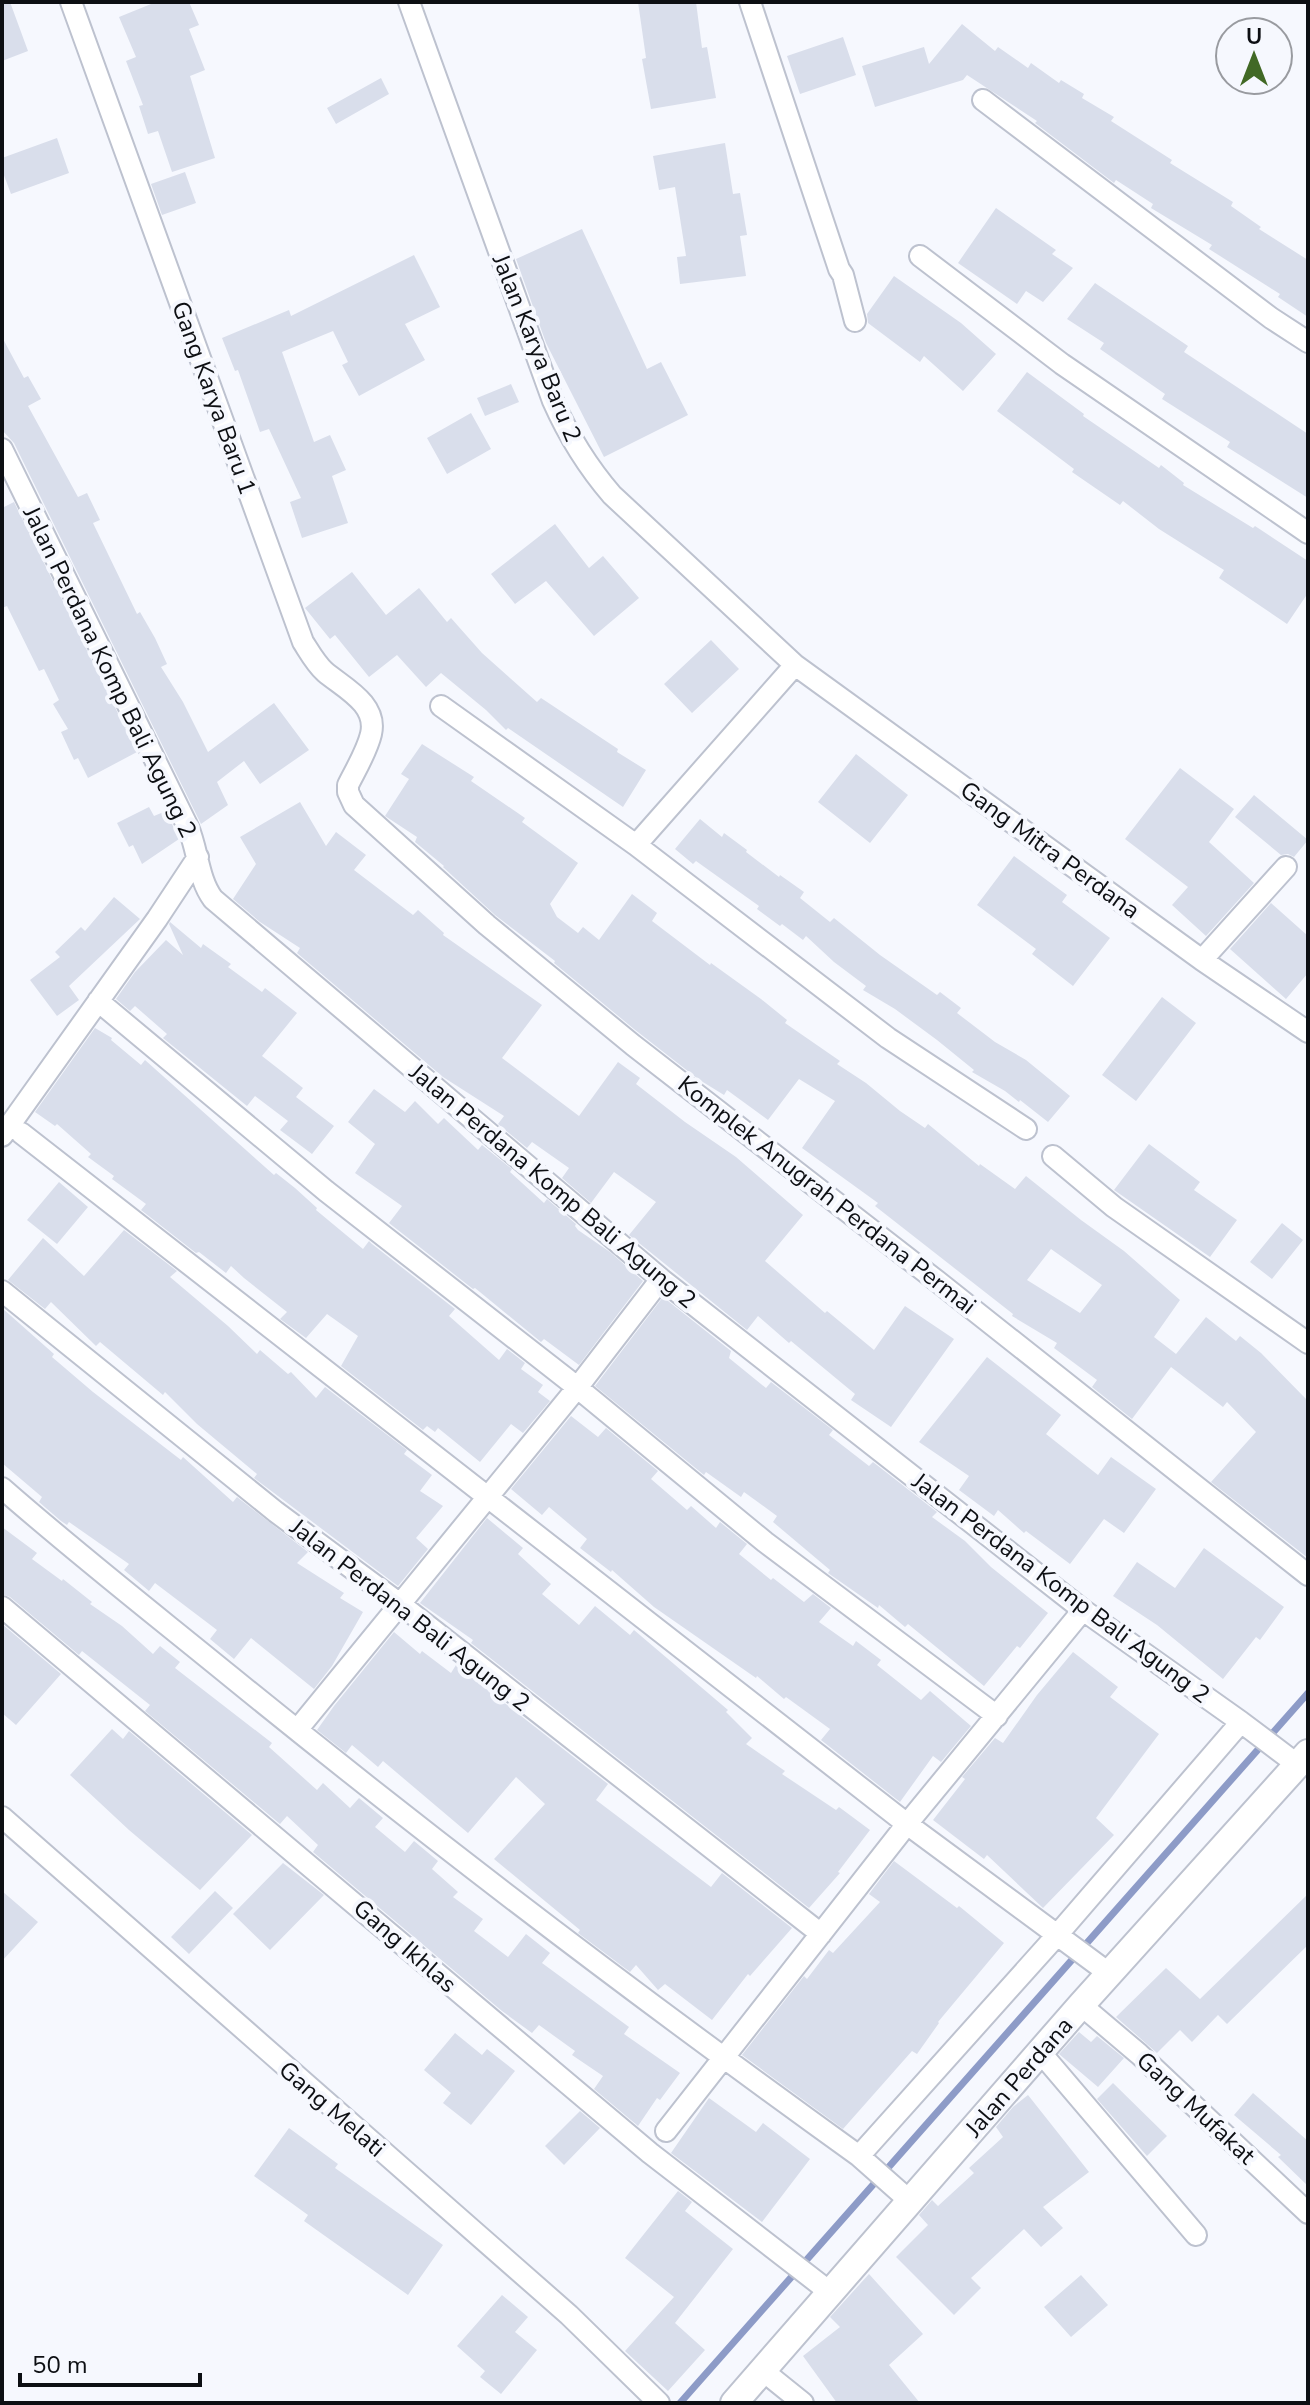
<svg xmlns="http://www.w3.org/2000/svg" width="1310" height="2405" font-family="'Nunito Sans',sans-serif">
<style>
.lines{fill:none;stroke-linecap:round;stroke-linejoin:round}
.stream{stroke:#8d9bc7;stroke-width:7}
.building{fill:#d9deeb;fill-rule:evenodd}
.street-casing{stroke:#bdc2cf;stroke-width:24}
.secondary-casing{stroke:#bdc2cf;stroke-width:30}
.street{stroke:#fff;stroke-width:20}
.secondary{stroke:#fff;stroke-width:26}
.labels{text-anchor:middle;dominant-baseline:central;stroke-width:8;stroke-linejoin:round;paint-order:stroke}
.street-label{font-size:24px;fill:#0d0f13;stroke:#f6f8fe}
</style>
<rect width="100%" height="100%" fill="#f6f8fe"/>
<g class="lines">
<path class="stream" d="M680 2403 1308 1693"/>
</g>
<path class="building" d="M2 2H10L28 51 2 61Z
M156 2H189L199 25 189 29 205 70 190 76 215 158 172 172 158 131 148 134 139 106 143 105 126 61 136 57 119 17Z
M638 2H696L702 48 707 47 716 98 651 109 642 59 646 58Z
M962 24 995 51 998 47 1028 68 1031 63 1059 83 1061 80 1084 94 1082 98 1114 117 1111 121 1172 160 1170 163 1233 202 1231 206 1261 227 1259 229 1308 260V317L1278 297 1280 294 1209 249 1212 245 1151 208 1153 204 1116 180 1114 183 1035 123 1037 121 967 75 963 80 875 107 862 66 924 47 929 64Z
M843 37 856 75 800 94 787 56Z
M381 78 389 94 336 124 327 108Z
M57 138 69 173 11 194 2 170V158Z
M725 143 733 194 740 193 747 235 740 236 746 276 680 284 677 257 686 256 675 187 659 190 653 156Z
M185 172 196 203 162 215 151 184Z
M996 208 1056 250 1052 254 1073 268 1043 302 1026 291 1017 304 958 263Z
M582 229 647 369 661 362 688 415 604 457 546 343 516 259Z
M414 255 440 307 405 324 425 360 359 396 342 365 348 362 333 331 282 352 314 442 330 435 346 470 332 476 348 523 302 538 290 502 301 498 269 429 260 432 238 370 235 371 222 338 289 310 291 316Z
M894 276 961 323 996 354 963 391 924 356 920 362 868 323 867 314Z
M1095 283 1188 346 1184 352 1308 434V498L1227 447 1230 442 1162 399 1165 394 1100 349 1104 343 1067 319Z
M2 337 24 378 28 376 41 399 28 406 78 497 87 493 100 520 93 523 137 614 140 612 155 638 167 664 161 667 183 702 208 752 274 703 309 750 260 784 244 761 217 782 228 805 201 824 14 443 2 430Z
M1027 372 1084 414 1083 416 1159 468 1161 465 1184 483 1183 485 1253 528 1255 526 1308 561V593L1287 624 1219 578 1224 570 1159 529 1123 501 1120 505 1072 472 1074 469 997 411Z
M511 384 519 402 485 416 477 398Z
M471 413 491 449 447 474 427 438Z
M14 502 137 752 88 778 78 758 74 760 61 732 68 729 53 704 59 700 44 669 39 671 7 606 2 608V508Z
M555 524 589 568 603 556 639 598 594 636 546 581 515 604 491 574Z
M352 572 386 615 419 588 447 622 451 618 482 653 537 702 541 698 618 749 617 752 646 770 623 807 508 728 506 730 486 710 441 673 426 687 397 655 369 677 335 635 330 639 305 608Z
M711 640 739 669 692 713 664 684Z
M422 744 474 777 471 781 525 818 522 822 578 863 550 904 557 917 578 933 583 927 599 940 632 894 657 913 652 921 710 965 711 963 761 999 787 1020 785 1023 840 1061 837 1064 866 1083 900 1111 925 1128 928 1124 979 1166 980 1164 1015 1189 1026 1176 1081 1220 1124 1251 1180 1300 1154 1337 1176 1354 1206 1317 1236 1341 1240 1336 1261 1353 1308 1401V1558L1211 1482 1256 1432 1227 1402 1223 1407 1171 1367 1132 1419 1092 1387 1097 1380 1054 1348 1057 1343 1012 1316 1013 1314 875 1206 878 1203 802 1148 835 1101 799 1079 768 1120 727 1090 724 1095 698 1079 634 1029 554 963 555 961 495 915 443 867 444 866 415 842 417 837 385 816 409 779 401 774ZM1051 1249 1102 1285 1080 1313 1027 1280Z
M856 754 908 795 870 843 818 802Z
M1180 768 1234 809 1209 842 1254 883 1206 936 1172 905 1188 887 1125 839Z
M1254 795 1308 840 1294 857 1288 854 1281 855 1235 817Z
M300 802 326 846 336 832 366 855 354 870 413 915 418 910 444 933 443 935 542 1005 502 1058 579 1116 618 1062 640 1078 636 1084 685 1122 736 1157 803 1215 765 1261 825 1313 827 1311 874 1350 905 1306 954 1339 891 1427 851 1400 855 1394 791 1341 789 1343 758 1316 747 1330 629 1235 656 1202 614 1172 591 1203 562 1178 569 1168 532 1142 527 1148 498 1124 504 1116 443 1077 297 953 300 948 260 922 233 899 256 864 240 837Z
M149 807 154 816 166 811 179 839 142 864 133 845 129 847 117 823Z
M700 819 722 837 724 833 747 850 746 852 779 877 780 875 804 892 800 898 830 922 834 918 880 955 937 995 940 992 961 1008 957 1013 995 1042 1026 1060 1070 1096 1048 1122 1020 1100 1019 1102 1005 1091 972 1072 974 1070 937 1040 895 1009 863 990 866 986 834 962 806 936 803 940 782 924 780 926 757 909 759 906 696 861 693 864 675 849Z
M1014 856 1067 895 1062 902 1110 938 1073 986 1032 954 1036 949 977 905Z
M114 897 140 919 69 986 79 1000 57 1016 30 980 60 957 55 952 81 927 85 931Z
M1271 903 1308 936V973L1286 999 1230 949Z
M170 922 201 948 203 944 231 964 228 967 262 992 265 988 297 1013 262 1056 303 1088 296 1097 334 1126 312 1154 280 1130 288 1121 255 1096 247 1106 163 1038 167 1034 135 1006 130 1011 116 999 135 972 166 940 183 955 169 924Z
M1162 997 1196 1023 1136 1101 1102 1075Z
M95 1028 112 1038 111 1040 141 1065 145 1060 274 1175 276 1173 295 1188 317 1208 316 1210 363 1249 369 1241 372 1244 455 1309 449 1316 499 1360 507 1349 525 1363 521 1369 543 1385 538 1392 550 1401 523 1433 511 1424 480 1462 438 1428 435 1432 427 1426 423 1430 341 1366 358 1336 327 1314 306 1338 280 1319 287 1312 244 1278 231 1266 226 1273 199 1252 196 1253 141 1210 146 1204 112 1179 114 1176 88 1157 91 1154 57 1124 55 1126 35 1112Z
M374 1089 405 1112 415 1101 438 1124 444 1118 478 1150 482 1145 512 1169 510 1172 544 1203 547 1199 576 1224 575 1226 578 1230 610 1252 643 1281 579 1365 544 1339 541 1342 475 1288 473 1289 389 1223 402 1206 355 1173 375 1144 348 1122Z
M1149 1144 1200 1182 1194 1190 1237 1220 1210 1257 1114 1190Z
M59 1182 88 1207 57 1244 27 1220Z
M1282 1223 1303 1240 1272 1279 1250 1262Z
M124 1230 177 1271 170 1277 228 1326 257 1354 260 1350 288 1374 291 1372 316 1398 325 1387 407 1450 404 1454 432 1475 420 1491 443 1506 416 1538 428 1549 398 1586 254 1478 257 1474 197 1424 165 1392 163 1395 100 1342 96 1346 51 1302 45 1309 8 1280 43 1238 84 1276Z
M663 1297 731 1351 729 1358 766 1388 771 1382 833 1430 829 1435 869 1466 873 1462 937 1512 932 1517 965 1541 991 1567 1048 1613 1020 1648 1017 1646 984 1686 908 1624 905 1627 879 1605 878 1608 828 1573 830 1570 773 1522 777 1516 744 1492 741 1497 706 1472 704 1475 595 1386Z
M2 1308 54 1354 52 1357 93 1392 181 1460 183 1457 233 1502 237 1497 308 1552 297 1563 344 1593 340 1598 363 1612 332 1666 314 1689 251 1638 234 1659 210 1639 217 1630 155 1583 149 1591 124 1570 129 1564 69 1522 67 1525 61 1521 39 1502 42 1497 2 1463Z
M987 1357 1061 1415 1046 1434 1098 1475 1111 1457 1156 1489 1124 1533 1104 1519 1070 1564 1026 1531 1024 1533 998 1510 994 1516 959 1490 969 1476 919 1442Z
M571 1416 598 1437 606 1428 658 1471 651 1479 687 1510 691 1506 716 1528 720 1522 747 1544 739 1554 771 1580 773 1578 804 1602 813 1594 831 1608 819 1622 853 1646 856 1641 881 1660 877 1665 921 1700 930 1691 971 1726 941 1762 933 1756 900 1802 821 1740 830 1729 786 1697 784 1699 757 1676 756 1678 654 1607 612 1570 611 1572 580 1548 587 1539 549 1507 542 1515 511 1489Z
M487 1518 523 1548 518 1554 551 1584 542 1594 579 1625 595 1606 630 1635 634 1630 728 1710 726 1712 752 1738 746 1744 785 1771 782 1774 836 1810 839 1807 870 1830 838 1872 840 1873 809 1908 471 1643 473 1640 420 1603Z
M2 1527 37 1553 32 1559 62 1581 63 1579 92 1602 90 1604 122 1626 153 1654 160 1646 180 1662 175 1668 272 1743 269 1747 317 1790 323 1783 350 1808 359 1798 383 1818 375 1827 405 1852 414 1841 438 1861 432 1869 458 1892 453 1897 483 1919 474 1931 508 1957 526 1934 550 1953 542 1963 629 2027 624 2034 680 2073 660 2100 657 2098 638 2126 594 2089 603 2076 572 2055 575 2051 539 2025 532 2033 502 2011 313 1852 318 1845 287 1816 280 1824 145 1711 150 1705 82 1651 79 1655 10 1597 2 1594Z
M1204 1548 1284 1607 1260 1640 1256 1637 1223 1679 1157 1625 1113 1596 1137 1562 1175 1588Z
M2 1624 61 1674 16 1725 2 1713Z
M394 1632 420 1654 422 1651 451 1673 456 1665 608 1784 596 1800 711 1887 722 1873 792 1928 750 1976 748 1974 712 2020 665 1984 658 1990 636 1965 630 1972 578 1933 580 1930 494 1859 545 1804 516 1777 468 1833 383 1761 378 1767 352 1745 346 1753 317 1730 334 1706Z
M1073 1652 1118 1687 1110 1697 1159 1734 1096 1818 1114 1835 1043 1908 987 1855 984 1859 933 1820 965 1779 962 1777 995 1738 1003 1743 1037 1695Z
M112 1729 123 1739 129 1731 252 1835 200 1890 129 1830 70 1775Z
M894 1861 957 1908 959 1906 1004 1943 938 2022 939 2023 917 2054 912 2051 843 2129 742 2055 804 1976 807 1979 829 1950 833 1953 880 1902 869 1894Z
M283 1863 324 1895 270 1950 233 1914Z
M2 1891 38 1922 2 1961Z
M215 1891 233 1908 189 1954 171 1937Z
M1308 1894V1945L1227 2024 1218 2015 1192 2042 1180 2030 1157 2053 1116 2017 1166 1968 1200 1999Z
M1079 2032 1091 2042 1097 2036 1124 2058 1098 2087 1059 2054Z
M455 2033 482 2055 487 2049 515 2071 471 2125 443 2103 451 2093 424 2070Z
M1113 2083 1167 2136 1147 2156 1097 2099Z
M1253 2093 1308 2141V2186L1278 2157 1281 2155 1234 2115Z
M1028 2095 1089 2172 1043 2207 1063 2228 1041 2247 1024 2229 971 2278 981 2288 954 2315 896 2257 928 2225 919 2215 932 2200 938 2206 974 2173 969 2168 1003 2137 996 2127 1013 2107Z
M709 2098 756 2132 763 2123 810 2159 762 2222 671 2153Z
M580 2111 600 2128 564 2165 545 2146Z
M289 2128 338 2164 335 2168 443 2245 408 2295 304 2221 308 2215 254 2176Z
M678 2191 692 2202 685 2211 733 2249 675 2323 705 2350 668 2391 625 2351 674 2297 625 2258Z
M869 2274 923 2334 889 2365 920 2403H837L803 2356 840 2327 830 2317Z
M1081 2275 1108 2305 1071 2337 1044 2307Z
M502 2295 528 2317 515 2332 537 2350 501 2394 480 2377 485 2371 457 2346Z"/>
<g class="lines">
<g class="street-casing">
<path id="street" d="M71 2 303 642C310 653 316 664 325 672 344 688 378 704 371 734 367 751 356 769 348 785V792L354 805 487 925 633 1045 937 1281 1308 1575
M409 2 553 401C569 437 587 466 612 495L795 665 1202 960 1308 1032
M750 2 839 269 843 275 855 321
M983 100 1271 318 1308 342
M920 256 1062 364 1308 533
M2 449 188 827C198 850 198 879 213 899L661 1279 1083 1610 1241 1722 1298 1765
M441 706 636 845 888 1038 1026 1129
M636 845 795 665
M1202 960 1286 867
M98 1001 326 1191 568 1380 765 1542 997 1716
M21 1133 907 1824 1110 1974
M2 1136 157 919 198 857
M1053 1156 1114 1207 1308 1343
M2 1291 276 1512 400 1604 821 1934
M2 1488C76 1553 154 1614 230 1676 435 1843 645 2002 859 2156L1058 1934 1241 1722
M2 1607 650 2153 831 2293
M297 1730 577 1388 661 1279
M2 1817 569 2315 659 2403
M1081 2005 1139 2054 1308 2213
M1041 2053 1196 2235
M666 2131 907 1824 1083 1610
M859 2156 911 2202
M762 2370 803 2403"/>
</g>
<g class="secondary-casing">
<path id="secondary" d="M734 2403 1081 2005 1308 1753"/>
</g>
<use href="#street" class="street"/>
<use href="#secondary" class="secondary"/>
</g>
<g class="labels">
<g class="street-label">
<text transform="translate(537 348) rotate(68)">Jalan Karya Baru 2</text>
<text transform="translate(214 398) rotate(70)">Gang Karya Baru 1</text>
<text transform="translate(110 672) rotate(64)">Jalan Perdana Komp Bali Agung 2</text>
<text transform="translate(1050 850) rotate(36)">Gang Mitra Perdana</text>
<text transform="translate(553 1186) rotate(40)">Jalan Perdana Komp Bali Agung 2</text>
<text transform="translate(827 1195) rotate(38)">Komplek Anugrah Perdana Permai</text>
<text transform="translate(1061 1588) rotate(37)">Jalan Perdana Komp Bali Agung 2</text>
<text transform="translate(410 1615) rotate(38)">Jalan Perdana Bali Agung 2</text>
<text transform="translate(405 1946) rotate(41)">Gang Ikhlas</text>
<text transform="translate(1019 2077) rotate(-49)">Jalan Perdana</text>
<text transform="translate(1196 2108) rotate(43)">Gang Mufakat</text>
<text transform="translate(332 2109) rotate(41)">Gang Melati</text>
</g>
</g>
<rect width="1310" height="2405" fill="none" stroke="#0d0f13" stroke-width="8"/>
<g transform="translate(1254 56)"><circle r="38" fill="#f6f8fe" stroke="#999ba0" stroke-width="2"/>
<path d="M0-6L14 30L0 20L-14 30Z" fill="#416925"/>
<text y="-12" font-size="22" font-weight="bold" text-anchor="middle" fill="#0d0f13">U</text>
</g>
<path d="M20 2373v12h180v-12" fill="none" stroke="#0d0f13" stroke-width="4"/>
<text x="32" y="2373" font-size="24" fill="#0d0f13" stroke="#f6f8fe" stroke-width="6" paint-order="stroke">50 m</text>
</svg>
